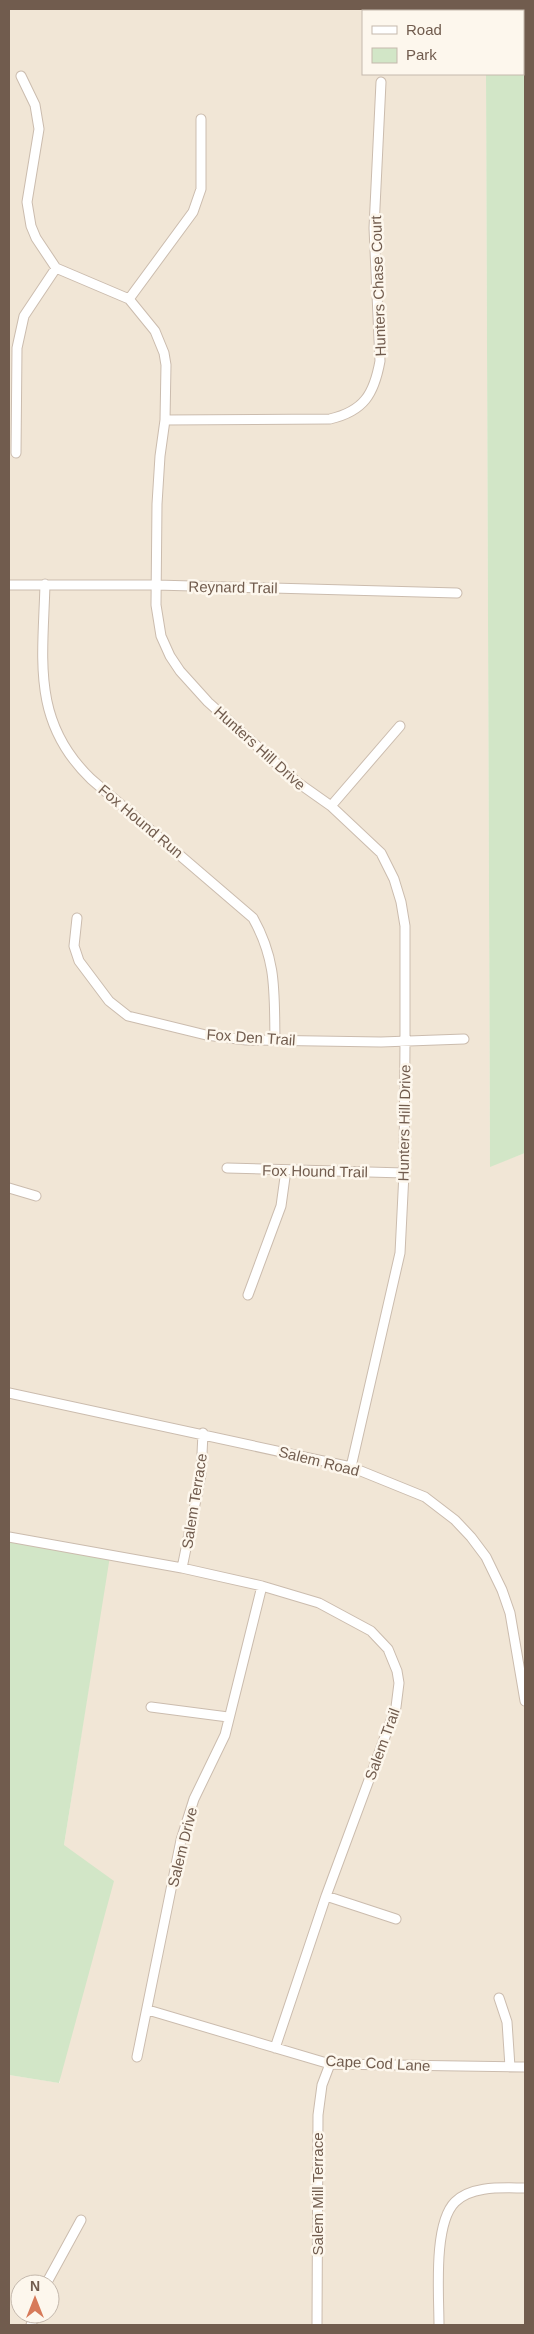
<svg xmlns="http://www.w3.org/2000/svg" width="534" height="2334" font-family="Helvetica,sans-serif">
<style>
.residential{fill:#f1e6d6;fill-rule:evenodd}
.green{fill:#d2e6c7}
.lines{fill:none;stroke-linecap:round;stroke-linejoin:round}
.stream{stroke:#a5c9d2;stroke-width:2.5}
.minor-casing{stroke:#cbbcae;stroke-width:11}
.minor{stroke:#fff;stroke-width:9}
.labels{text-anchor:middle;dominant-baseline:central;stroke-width:5;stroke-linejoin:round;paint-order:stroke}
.street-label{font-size:15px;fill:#715c4e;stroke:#fdf7ed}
</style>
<rect width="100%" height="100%" fill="#faf3e7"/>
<path class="residential" d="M9 9H486V11H363V74H486L490 1166 525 1153V2325H9V2075L60 2083 64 1845 109 1556 9 1538ZM20 2284H50V2314H20Z"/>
<path class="green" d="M486 9H525V1153L490 1167 486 74H523V11H486Z
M9 1538 110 1556 64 1845 114 1881 59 2083 9 2075Z"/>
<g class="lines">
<path class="stream" d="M501 9 507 11
M523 19 525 21"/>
<g class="minor-casing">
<path id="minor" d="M21 76 35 105 39 129 27 202 31 226 36 238 56 268 129 299 155 331 164 353 166 365 165 420 160 456 157 504 156 605 161 636 170 656 180 671 208 702 297 782 331 806 381 853 394 879 401 902 405 926V1042L404 1173 400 1253 351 1467
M129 299 193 212 201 189V119
M165 420 330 419C364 411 374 394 380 361L374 228 381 82
M16 453 17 348 24 316 56 268
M45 584C43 660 31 721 91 779L253 918C277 961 274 992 275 1039
M9 585H156L457 593
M331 806 400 726
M77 918 74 946 79 961 109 1001 128 1016 206 1035 246 1040 381 1042 464 1039
M227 1168 404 1173
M9 1188 36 1196
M248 1295 281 1206 286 1170
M9 1393 351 1467 425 1497 455 1520 471 1537 486 1557 502 1590 510 1613 525 1701
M9 1537 182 1568 262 1586 319 1603 371 1631 388 1649 397 1671 399 1683 396 1707 326 1896 275 2048
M182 1568 201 1475 203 1433
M151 1707 228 1717
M326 1896 396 1919
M499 1998 507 2022 510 2067
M148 2010 330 2064 525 2067
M137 2057 181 1840 194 1799 225 1735 262 1586
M46 2284 81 2220
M31 2325 35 2314
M317 2325 318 2115 322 2085 330 2064
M439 2325C439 2295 433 2224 455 2202 472 2185 504 2188 525 2188"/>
</g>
<use href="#minor" class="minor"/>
</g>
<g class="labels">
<g class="street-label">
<text transform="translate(378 286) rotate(-92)">Hunters Chase Court</text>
<text transform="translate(233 587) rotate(1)">Reynard Trail</text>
<text transform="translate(260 748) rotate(42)">Hunters Hill Drive</text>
<text transform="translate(141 821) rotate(40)">Fox Hound Run</text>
<text transform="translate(251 1037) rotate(4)">Fox Den Trail</text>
<text transform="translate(404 1123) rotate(-89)">Hunters Hill Drive</text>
<text transform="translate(315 1171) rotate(1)">Fox Hound Trail</text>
<text transform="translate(319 1461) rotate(14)">Salem Road</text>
<text transform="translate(194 1501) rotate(-81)">Salem Terrace</text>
<text transform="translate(382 1744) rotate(-70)">Salem Trail</text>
<text transform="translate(182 1847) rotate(-76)">Salem Drive</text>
<text transform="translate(378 2063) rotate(3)">Cape Cod Lane</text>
<text transform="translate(317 2194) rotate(-90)">Salem Mill Terrace</text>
</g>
</g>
<rect width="534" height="2334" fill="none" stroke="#715c4e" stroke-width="20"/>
<rect x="362" y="10" width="162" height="65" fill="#fdf7ed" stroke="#c5b9ad"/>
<rect x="372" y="26" width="25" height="8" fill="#ffffff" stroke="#c5b9ad"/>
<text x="406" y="35" font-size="15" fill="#715c4e">Road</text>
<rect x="372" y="48" width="25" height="15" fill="#d2e6c7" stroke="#c5b9ad"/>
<text x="406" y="60" font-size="15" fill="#715c4e">Park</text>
<g transform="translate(35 2299)"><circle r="24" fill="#fdf7ed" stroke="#c5b9ad"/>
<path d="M0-4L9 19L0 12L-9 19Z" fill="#d77a59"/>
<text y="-8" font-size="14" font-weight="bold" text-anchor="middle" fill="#715c4e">N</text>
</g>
</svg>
